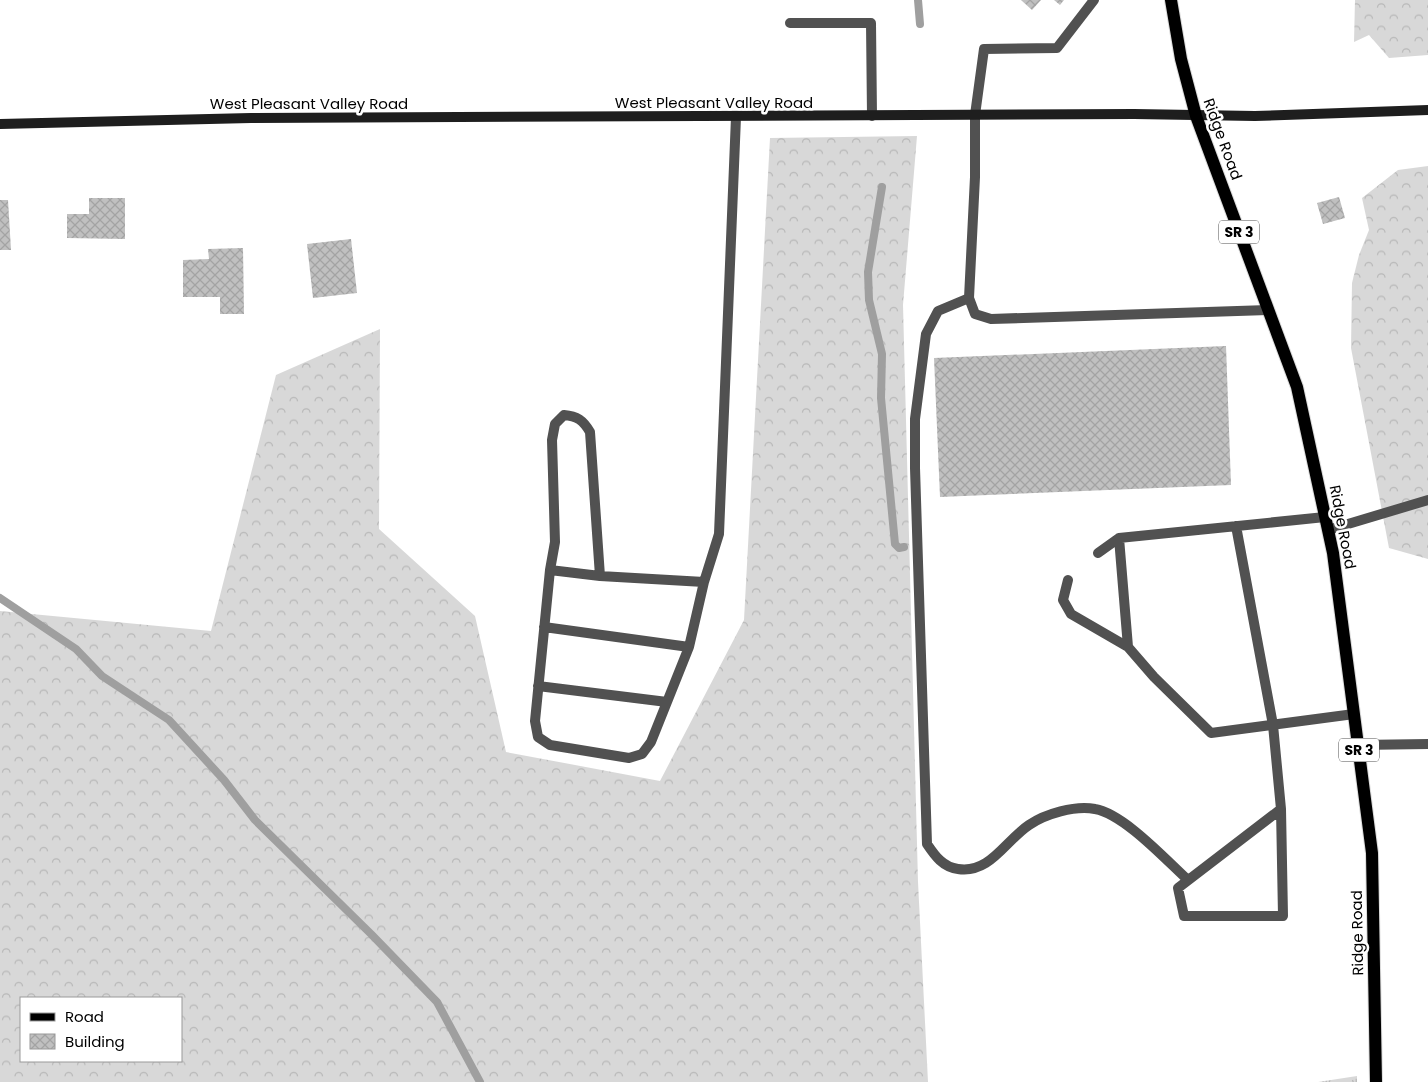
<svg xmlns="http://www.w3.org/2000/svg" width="1428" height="1082" font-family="Poppins,sans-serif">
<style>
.grass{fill:url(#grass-tufts)}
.forest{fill:url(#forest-crowns);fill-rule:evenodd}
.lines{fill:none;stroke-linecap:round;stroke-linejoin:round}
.stream{stroke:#9f9f9f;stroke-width:8}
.building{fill:url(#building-cross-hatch)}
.primary-casing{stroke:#dbdbdb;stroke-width:14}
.service{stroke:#515151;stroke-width:10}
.minor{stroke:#515151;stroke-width:10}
.secondary{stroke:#1e1e1e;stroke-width:10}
.primary{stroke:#000;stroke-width:12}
.labels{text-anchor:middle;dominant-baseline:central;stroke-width:5;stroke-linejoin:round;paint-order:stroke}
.shield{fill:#fff;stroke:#4c4c4c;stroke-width:1}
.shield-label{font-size:14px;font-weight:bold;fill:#000}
.street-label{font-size:15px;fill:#000;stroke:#fff}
</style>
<defs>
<pattern id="grass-tufts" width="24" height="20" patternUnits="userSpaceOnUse" patternTransform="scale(1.25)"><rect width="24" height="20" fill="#d8d8d8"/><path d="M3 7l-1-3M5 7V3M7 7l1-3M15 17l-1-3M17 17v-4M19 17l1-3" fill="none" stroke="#b8b8b8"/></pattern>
<pattern id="forest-crowns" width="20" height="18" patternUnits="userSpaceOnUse" patternTransform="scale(1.25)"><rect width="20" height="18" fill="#d8d8d8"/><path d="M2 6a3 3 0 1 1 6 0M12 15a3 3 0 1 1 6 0" fill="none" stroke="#b8b8b8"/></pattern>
<pattern id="building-cross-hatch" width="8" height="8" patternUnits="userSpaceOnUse" patternTransform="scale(1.25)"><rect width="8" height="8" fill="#c0c0c0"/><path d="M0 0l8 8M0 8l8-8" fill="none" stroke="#a3a3a3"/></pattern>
</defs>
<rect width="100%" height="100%" fill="#fff"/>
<path class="grass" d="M1357 1076V1082H1318Z"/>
<path class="forest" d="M1355 0H1428V55L1389 58 1369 35 1354 42Z
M917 136 903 305 918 882 928 1082H0V611L211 631 276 375 380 329 379 529 475 616 506 752 660 781 744 620 770 138ZM21 998H181V1061H21Z
M1428 166V559L1389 548 1351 348 1352 283 1359 255 1369 230 1362 198 1398 170Z"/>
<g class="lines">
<path class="stream" d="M918 0 920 24
M882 187 868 272 869 300 882 354 881 398 895 544 899 548 904 547
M0 598 76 649 102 676 169 720 224 780 255 820 371 934 437 1002 480 1082"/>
</g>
<path class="building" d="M1021 0H1041L1032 10Z
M1054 0H1064L1060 5Z
M1339 197 1345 218 1323 224 1317 203Z
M89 198H125V239L67 238V214H89Z
M0 200H8L11 250H0Z
M351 239 357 293 313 298 307 244Z
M243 248 244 314H220V297H183V260L209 259 208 249Z
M1226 346 1231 485 940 497 934 358Z"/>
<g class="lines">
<g class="primary-casing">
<path id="primary" d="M1171 0 1181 59 1196 116 1297 387 1333 553 1372 853 1376 1082"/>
</g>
<path class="service" d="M1094 0 1057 48 984 49 975 115V177L969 298 975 314 991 319 1268 310
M790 23H871L872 116
M969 298 938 311 926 334 915 419V468L927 844C935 856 943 867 958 869 990 874 1005 841 1029 825 1045 814 1075 805 1095 809 1124 814 1166 860 1188 880
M1325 517 1119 538 1128 647 1154 677 1211 733 1354 714
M1236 526 1273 725 1281 809 1283 916H1184L1178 888 1281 809
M1098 553 1119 538
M550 570 600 576 704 582 719 534 736 117
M600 576 590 432C583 420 577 416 564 415L555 424 552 440 555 542 550 570 535 721 538 737 550 745 629 758 642 754 651 742 689 647 704 582
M1068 580 1063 600 1071 614 1128 647
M544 627 689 647
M538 686 667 702"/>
<path class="minor" d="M1328 530 1428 500
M1358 745 1428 744"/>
<path class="secondary" d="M0 124 251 118 1134 114 1255 116 1428 110"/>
<use href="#primary" class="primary"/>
</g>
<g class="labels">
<g class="shield">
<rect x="1219" y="220.5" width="40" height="23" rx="4"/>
<rect x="1339" y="738.5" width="40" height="23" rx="4"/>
</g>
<g class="shield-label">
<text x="1239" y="232">SR 3</text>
<text x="1359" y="750">SR 3</text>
</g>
<g class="street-label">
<text x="714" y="102">West Pleasant Valley Road</text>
<text x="309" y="103">West Pleasant Valley Road</text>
<text transform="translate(1223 139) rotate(70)">Ridge Road</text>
<text transform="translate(1343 527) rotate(79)">Ridge Road</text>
<text transform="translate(1357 933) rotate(-91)">Ridge Road</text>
</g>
</g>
<rect x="20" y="997" width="162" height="65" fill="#ffffff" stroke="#999999"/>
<rect x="30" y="1013" width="25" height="8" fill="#000000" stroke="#999999"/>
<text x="65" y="1022" font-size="15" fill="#000000">Road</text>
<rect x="30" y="1034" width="25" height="15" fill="url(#building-cross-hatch)" stroke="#999999"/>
<text x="65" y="1047" font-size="15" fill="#000000">Building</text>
</svg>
